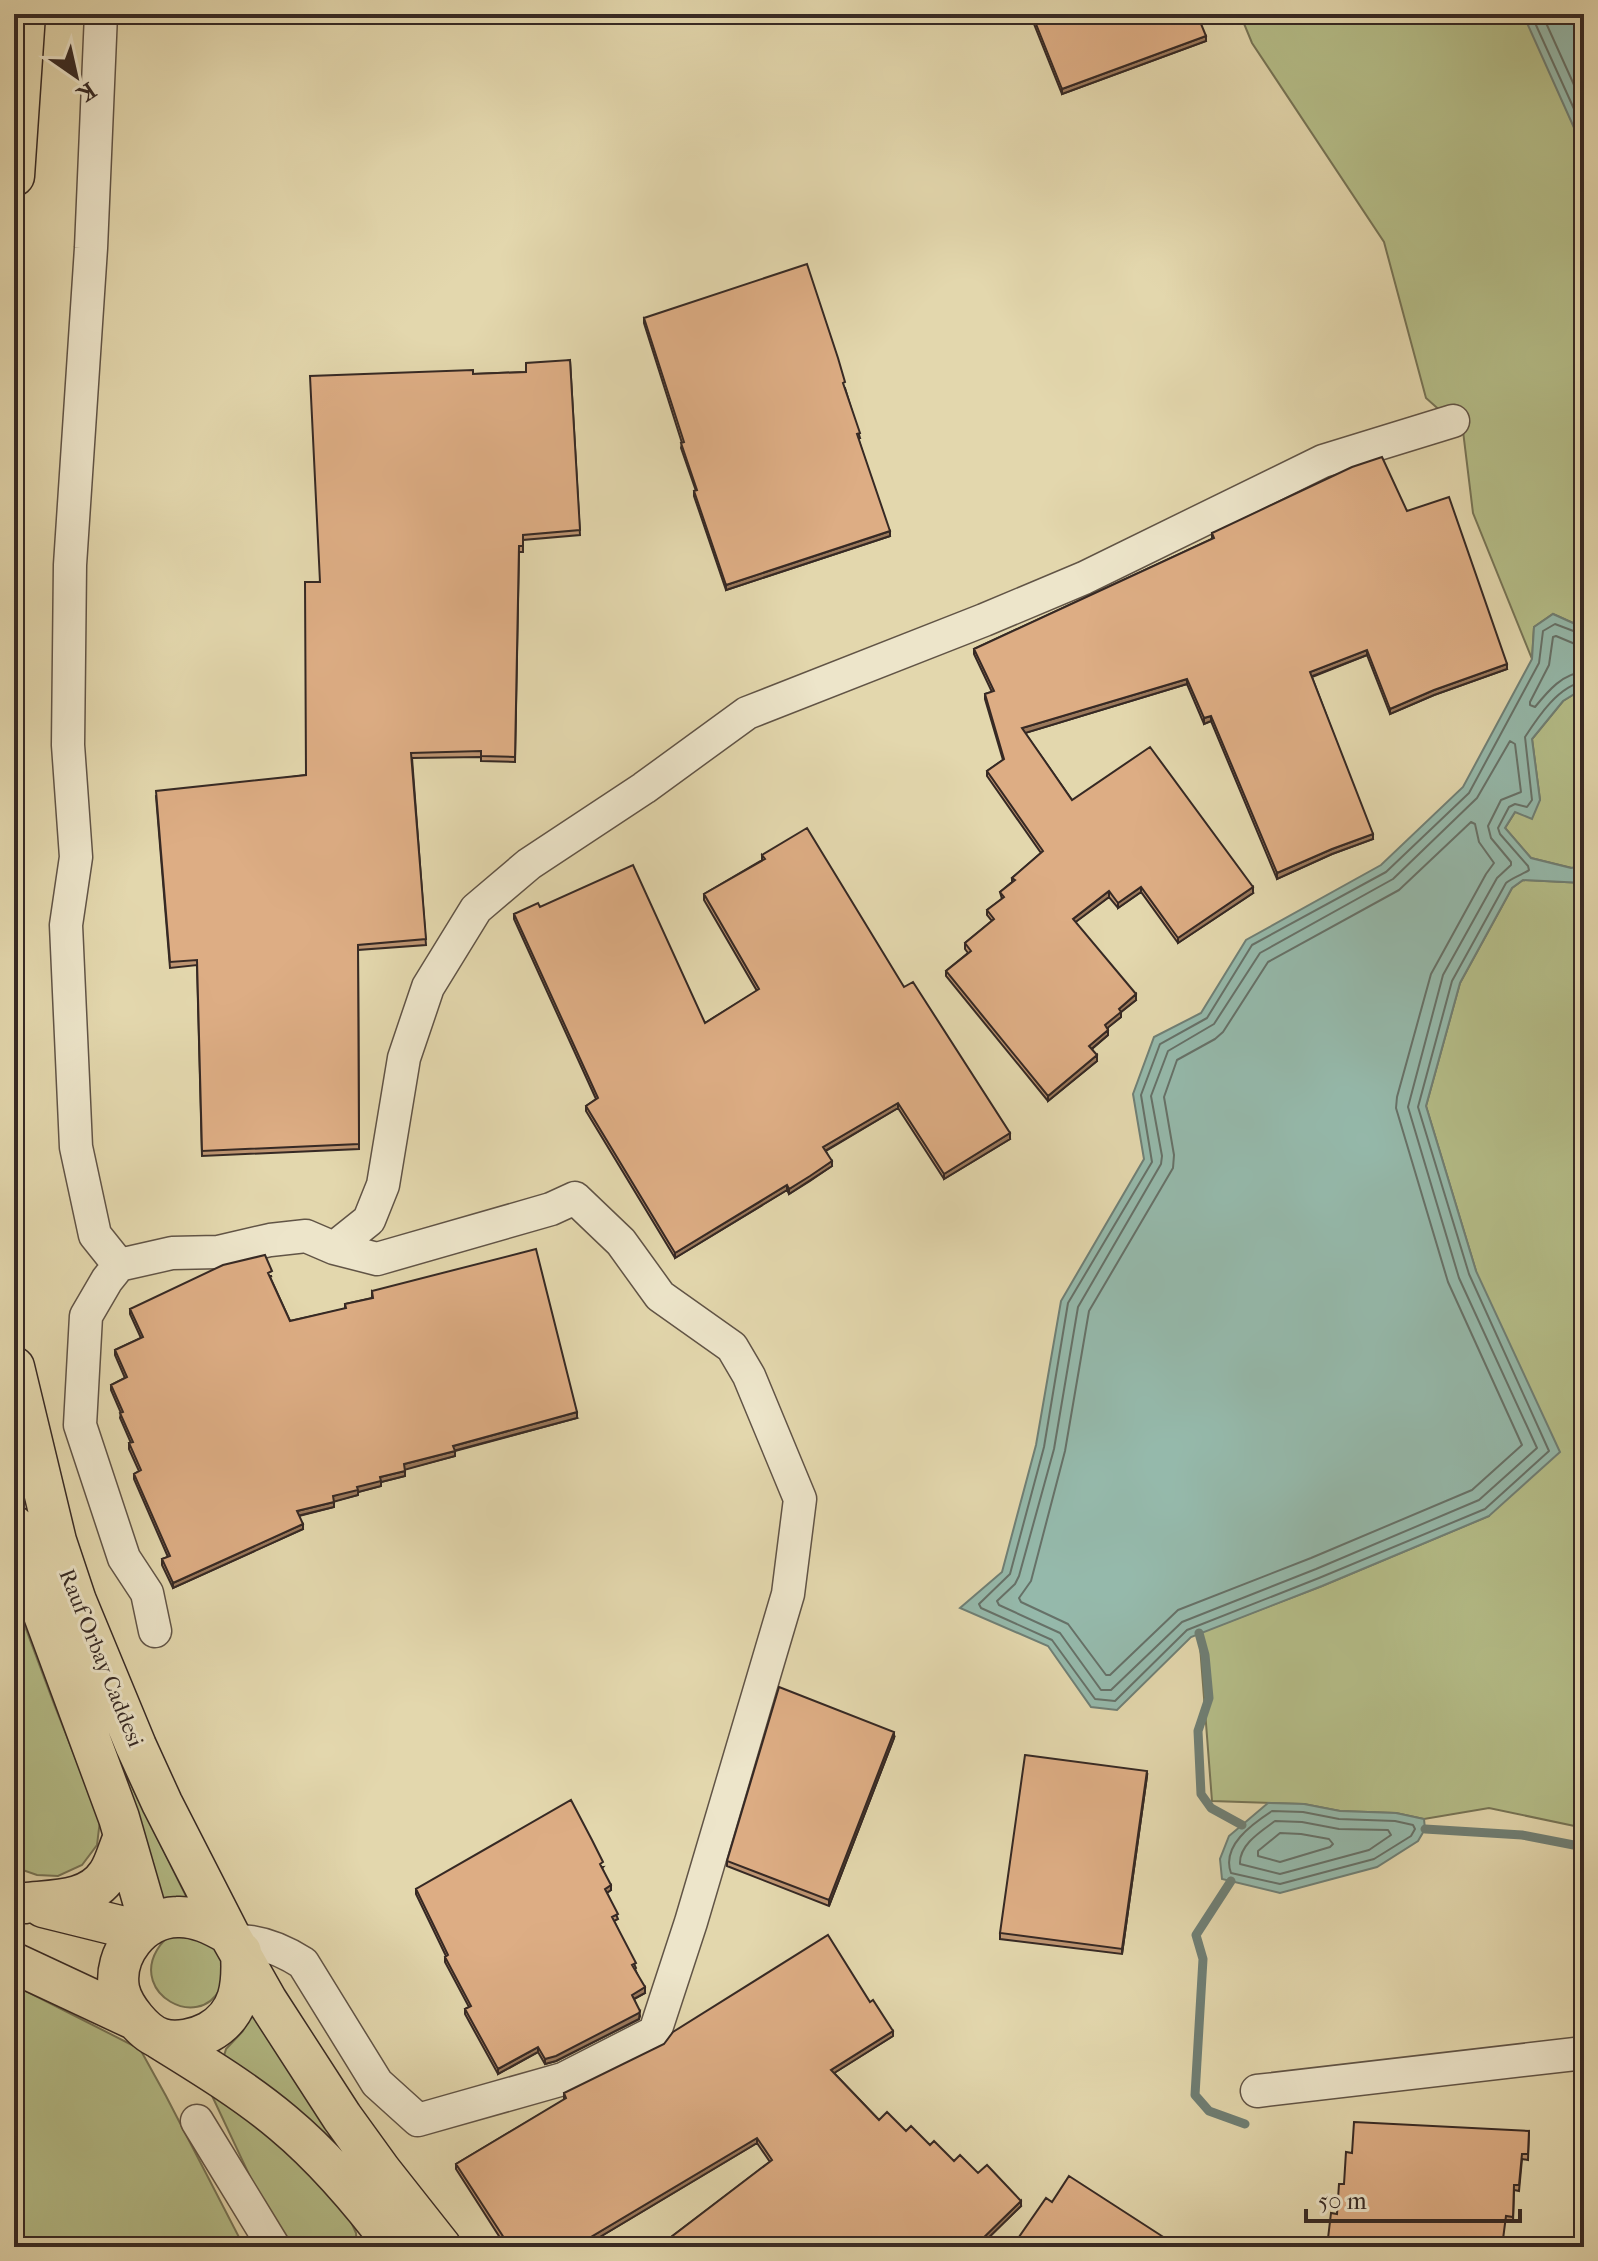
<svg xmlns="http://www.w3.org/2000/svg" width="1598" height="2261" font-family="'IM FELL French Canon',serif">
<style>
.green{fill:#b5be89;stroke:#767456;stroke-width:2}
.water{fill:#95b9ab;stroke:#6f7f75;stroke-width:2}
.lines{fill:none;stroke-linecap:round;stroke-linejoin:round}
.shore{stroke:#667168;stroke-width:2}
.stream{stroke:#6f7f75;stroke-width:9}
.minor-casing{stroke:#615446;stroke-width:35}
.major-casing{stroke:#362924;stroke-width:43}
.minor{stroke:#ede5ca;stroke-width:32}
.major{stroke:#e3d7ad;stroke-width:40}
.wall{fill:#be9572;stroke:#362924;stroke-width:2}
.shaded-wall{fill:#9b795c;stroke:#362924;stroke-width:2}
.building{fill:#ddad84;stroke:#362924;stroke-width:2}
.labels{text-anchor:middle;dominant-baseline:central;stroke-width:6;stroke-linejoin:round;paint-order:stroke}
.street-label{font-size:22px;fill:#362924;stroke:#ede5ca}
</style>
<rect width="100%" height="100%" fill="#e3d7ad"/>
<filter id="stains"><feTurbulence type="fractalNoise" baseFrequency=".0025" numOctaves="4"/><feColorMatrix values="0 0 0 0 .2 0 0 0 0 .09 0 0 0 0 .02 0 0 0 .5 -.17"/></filter>
<radialGradient id="worn" r=".72"><stop offset=".6" stop-color="#630" stop-opacity="0"/><stop offset="1" stop-color="#630" stop-opacity=".3"/></radialGradient>
<path class="green" d="M1240 14H1524L1584 149V628L1553 614 1534 627 1532 659 1473 513 1463 431 1426 398 1384 242 1252 43Z
M1584 688V866L1572 868 1531 858 1505 828 1515 812 1540 800 1532 739 1563 701Z
M1523 880 1584 883V1828L1489 1808 1424 1819 1396 1813 1340 1811 1304 1804 1212 1801 1199 1633 1322 1586 1489 1516 1476 1271 1426 1106 1460 983 1512 888Z
M14 1597 54 1704 100 1820 97 1845 82 1865 58 1876 37 1875 14 1867Z
M120 1756 134 1791 188 1900 150 1905 115 1759Z
M194 1933 222 1953C222 1963 224 1980 220 1989 198 2031 131 1994 157 1950 160 1945 164 1939 170 1937 177 1934 187 1934 194 1933Z
M14 1985 140 2049 166 2096 241 2241 236 2247H14Z
M253 2010 421 2247H415L224 2056 226 2049 243 2031Z
M206 2083 273 2134 348 2215 356 2233 357 2247H287L262 2202Z"/>
<path class="water" d="M1523 14H1584V150Z
M1553 614 1584 628V688L1563 701 1532 739 1540 800 1532 819 1515 812 1505 828 1531 858 1571 868 1584 866V883L1523 880 1512 888 1460 983 1426 1106 1476 1271 1560 1452 1489 1516 1322 1586 1191 1637 1117 1710 1091 1707 1048 1646 960 1608 1002 1572 1036 1445 1061 1301 1144 1159 1133 1094 1154 1037 1201 1013 1246 940 1381 865 1463 787 1532 659 1534 627Z
M1268 1803 1304 1804 1340 1811 1396 1813 1424 1819 1425 1829 1418 1841 1377 1867 1280 1893 1222 1879 1220 1859 1229 1836Z"/>
<g class="lines">
<path class="shore" d="M1531 14 1584 131
M1542 14 1584 107
M1584 635 1555 624 1543 631 1539 663 1469 793 1386 872 1252 945 1207 1018 1160 1044 1141 1095 1152 1162 1068 1303 1044 1447 1010 1574 979 1604 981 1608 1052 1640 1095 1699 1115 1701 1187 1630 1319 1578 1485 1509 1549 1451 1469 1274 1418 1107 1452 981 1506 883C1513 877 1526 873 1529 870L1528 866 1500 834 1498 828 1509 807 1515 804 1527 807 1532 800 1525 737C1538 717 1559 685 1584 682
M1584 645 1575 644 1556 636 1553 637 1549 665 1530 702V705L1535 707C1548 691 1563 673 1584 672
M1510 741 1515 744 1521 792 1501 800 1488 826 1491 838 1511 862V865L1497 878 1443 975 1408 1107 1459 1278 1537 1448 1479 1500 1316 1569 1182 1622 1111 1690H1101L1060 1633 999 1605 997 1601 1015 1584 1019 1576 1054 1449 1078 1307 1161 1164 1162 1156 1151 1096 1168 1051 1214 1024 1260 953 1393 879 1477 798Z
M1471 822 1475 824 1479 842 1494 863 1486 874 1431 974 1397 1097 1396 1108 1448 1282 1522 1445 1472 1490 1311 1558 1178 1610 1110 1675H1106L1068 1624 1021 1602 1019 1598 1031 1581 1065 1451 1089 1311 1173 1168 1174 1155 1164 1097 1177 1060 1215 1039 1223 1032 1268 962 1399 890Z
M1272 1811 1303 1812 1339 1819 1395 1821 1413 1825 1415 1829 1411 1836 1374 1859 1280 1884 1231 1873C1221 1846 1252 1824 1272 1811Z
M1275 1821 1302 1822 1339 1829 1388 1830 1391 1835 1369 1850 1280 1874 1240 1864C1239 1845 1260 1832 1275 1821Z
M1280 1833 1301 1834 1329 1839 1333 1844 1330 1847 1280 1862 1258 1856V1851Z"/>
<path class="stream" d="M1199 1633 1205 1655 1209 1698 1198 1731 1201 1794 1211 1808 1242 1825
M1425 1829 1522 1835 1584 1847
M1231 1881 1196 1935 1203 1959 1195 2095 1209 2111 1245 2124"/>
<g class="minor-casing">
<path id="minor" d="M101 14 91 248 70 565 68 745 76 857 66 925 76 1147 95 1235 119 1265 172 1253 218 1252 270 1240 306 1236 334 1248 377 1259 551 1209 575 1198 621 1242 660 1296 732 1347 749 1376 800 1499 788 1594 691 1922 655 2032 563 2079 418 2120 377 2083 303 1963C281 1949 259 1940 234 1941
M334 1248 369 1220 383 1185 404 1058 428 987 476 909 529 864 644 788 747 713 984 620 1084 578 1323 461 1453 421
M119 1265 107 1280 86 1316 80 1425 124 1558 147 1593 155 1631
M1257 2091 1584 2053
M197 2121 274 2247"/>
</g>
<g class="major-casing">
<path id="major" d="M14 176 25 14
M14 1367 56 1541 76 1601 136 1746 162 1803 229 1934 267 2001 342 2117 381 2171 441 2247
M14 1526 34 1588 119 1818 150 1925
M25 1903C54 1900 90 1902 108 1874 115 1864 118 1850 123 1839
M43 1907 140 1931
M229 1934C213 1925 196 1916 177 1917 141 1918 113 1954 119 1989 123 2007 144 2034 162 2039 177 2043 196 2039 209 2032 241 2014 243 1984 241 1952
M14 1963 136 2020
M160 2039C202 2065 245 2091 283 2123 325 2158 363 2203 396 2247"/>
</g>
<use href="#minor" class="minor"/>
<use href="#major" class="major"/>
</g>
<path class="wall" d="M1030 14H1197L1206 41 1062 94Z
M644 318 845 388 860 438H858L890 536 726 590 694 496V491H696L681 448 682 443 644 323Z
M570 360 580 535 523 540V552H519L515 762 481 761V757L412 758 426 945 358 950 359 1149 202 1156 197 965 170 968 156 796 306 775 319 582 473 374 526 372Z
M1407 511 1507 669 1434 695 1390 714 1367 655 1312 677 1373 839 1332 854 1277 879 1211 721 1204 724 1187 684 1025 733 1072 800 1253 893 1178 943 1141 892 1118 908 1109 897 1075 922 1136 1000 1121 1012V1017L1107 1028 1108 1035 1092 1049 1097 1061 1048 1101 946 976V971L968 953 965 949V943L992 921 987 915V910L1002 899 1000 892 1012 882V878L1041 853 987 776V771L1003 760 985 699V694L992 692 974 654V649L1212 539V533Z
M762 855 904 987 1010 1139 944 1179 898 1108 826 1151 832 1166 810 1181 789 1194 787 1190 675 1258 586 1111V1106L596 1099 514 919V914L540 907 705 1023 757 991 704 900V894L762 860Z
M272 1276 270 1277 290 1321 345 1309V1304L372 1298V1291L577 1418 455 1451V1456L405 1469V1476L381 1482V1486L358 1492V1495L334 1501V1507L299 1516 303 1529 173 1588 162 1565V1559L168 1557 134 1479V1474L139 1471 129 1449V1443H131L120 1418 121 1413 111 1390V1385L125 1378 115 1355V1350L141 1338 130 1314V1309Z
M894 1738 829 1906 727 1866V1861Z
M1147 1776 1122 1954 1000 1939V1933Z
M603 1867 602 1868 611 1890 607 1893 618 1919 614 1921 636 1968 635 1969 645 1993 634 1999 640 2016 639 2019 556 2061 545 2064 538 2052 498 2074 465 2014V2009L469 2007 445 1962V1957L446 1956 416 1894V1889Z
M893 2036 834 2073 879 2120 906 2131 930 2145 954 2161 978 2173 1021 2206 979 2247H658L770 2162 757 2143 583 2247H506L456 2169V2164L564 2100V2093Z
M1529 2131 1528 2160 1522 2159 1519 2191 1514 2190 1513 2222 1337 2214 1352 2153Z"/>
<path class="shaded-wall" d="M1206 36V41L1062 94V89Z
M890 531V536L726 590V585Z
M1367 650V655L1310 677V672Z
M1507 664V669L1434 695 1390 714V709L1434 690Z
M1187 679V684L1022 734V728Z
M1211 716V721L1204 724V718Z
M1373 834V839L1332 854 1277 879V873L1332 849Z
M1141 887V892L1118 908V903Z
M1253 887V893L1178 943V938Z
M1109 891V897L1073 924V919Z
M1136 994V1000L1121 1012V1017L1105 1030V1025L1119 1009Z
M1108 1030V1035L1089 1051V1046Z
M1097 1055V1061L1048 1101V1096Z
M898 1103V1108L823 1152V1147Z
M1010 1133V1139L944 1179V1174Z
M832 1161V1166L789 1194V1189Z
M787 1185V1190L675 1258V1253Z
M577 1412V1418L453 1451V1446Z
M455 1451V1456L404 1470V1464Z
M405 1471V1476L381 1482V1486L358 1492V1495L333 1502V1496L380 1477Z
M334 1502V1507L297 1516V1511Z
M303 1524V1529L173 1588V1583Z
M894 1732V1738L829 1906V1900Z
M1147 1771V1776L1122 1954V1949Z
M611 1885V1890L605 1894V1889Z
M645 1987V1993L632 2000V1995Z
M640 2011 639 2019 556 2061 545 2064V2059Z
M893 2031V2036L831 2075V2070Z
M538 2047V2052L498 2074V2069Z
M757 2138V2143L583 2247H574Z
M1021 2201V2206L979 2247H974Z"/>
<path class="building" d="M1032 14H1197L1206 36 1062 89Z
M807 264 838 358 845 382 843 383 860 433 857 434 890 531 726 585 694 491 697 490 681 443 684 442 644 318Z
M570 360 580 530 523 535V546H519L515 757 481 756V751L411 753 426 939 358 945 359 1144 202 1151 197 960 170 962 156 791 306 775 305 582H320L310 376 473 370V374L526 372V363Z
M1382 457 1407 511 1449 497 1507 664 1434 690 1390 709 1367 650 1310 672 1373 834 1332 849 1277 873 1211 716 1204 718 1187 679 1022 728 1072 800 1150 747 1253 887 1178 938 1141 887 1118 903 1109 891 1073 919 1136 994 1119 1009 1121 1012 1105 1025 1108 1030 1089 1046 1097 1055 1048 1096 946 971 971 951 965 943 994 919 987 910 1004 897 1000 892 1015 880 1012 878 1043 851 987 771 1004 759 985 694 994 691 974 649 1214 538 1212 533 1352 467Z
M807 828 904 987 913 982 1010 1133 944 1174 898 1103 823 1147 832 1161 810 1176 789 1189 787 1185 675 1253 586 1106 598 1098 514 914 538 903 540 907 633 865 705 1023 759 989 704 894 765 859 762 855Z
M536 1249 577 1412 453 1446 455 1451 404 1464 405 1471 380 1477 381 1481 357 1487 358 1490 333 1496 334 1502 297 1511 303 1524 173 1583 162 1559 170 1556 134 1474 141 1470 129 1443 133 1442 120 1413 123 1412 111 1385 127 1377 115 1350 143 1337 130 1309 223 1265 265 1255 272 1271 268 1273 290 1321 346 1308 345 1304 373 1298 372 1291Z
M779 1687 894 1732 829 1900 727 1861Z
M1025 1755 1147 1771 1122 1949 1000 1933Z
M571 1800 592 1840 603 1862 600 1864 611 1885 605 1889 618 1914 612 1917 636 1963 632 1965 645 1987 632 1995 640 2011 639 2013 556 2056 545 2059 538 2047 498 2069 465 2009 471 2006 445 1957 448 1955 416 1889Z
M828 1935 870 2002 873 2000 893 2031 831 2070 879 2120 887 2112 906 2131 911 2126 930 2145 934 2141 954 2161 960 2155 978 2173 987 2165 1021 2201 974 2247H658L772 2160 757 2138 574 2247H510L456 2164 566 2098 564 2093 664 2044 673 2032Z
M1354 2122 1529 2131 1528 2154H1522L1519 2185H1514L1513 2217 1506 2216 1502 2247H1327L1331 2213 1337 2214 1339 2184H1344L1346 2152 1352 2153Z
M1069 2176 1168 2240 1164 2247H1012L1046 2198 1052 2202Z"/>
<g class="labels">
<g class="street-label">
<text transform="translate(101 1658) rotate(68)">Rauf Orbay Caddesi</text>
</g>
</g>
<rect width="1598" height="2261" fill="none" stroke="#e3d7ad" stroke-width="48"/>
<rect x="16" y="16" width="1566" height="2229" fill="none" stroke="#362924" stroke-width="4"/>
<rect x="24" y="24" width="1550" height="2213" fill="none" stroke="#362924" stroke-width="2"/>
<g transform="translate(76 76) rotate(146)" stroke="#ede5ca" stroke-width="6" paint-order="stroke">
<path d="M0-6L14 30L0 20L-14 30Z" fill="#362924"/>
<text y="-12" font-size="22" font-weight="bold" text-anchor="middle" fill="#362924">K</text>
</g>
<path d="M1306 2209v12h214v-12" fill="none" stroke="#362924" stroke-width="4"/>
<text x="1318" y="2209" font-size="24" fill="#362924" stroke="#ede5ca" stroke-width="6" paint-order="stroke">50 m</text>
<rect width="100%" height="100%" filter="url(#stains)"/>
<rect width="100%" height="100%" fill="url(#worn)"/>
</svg>
